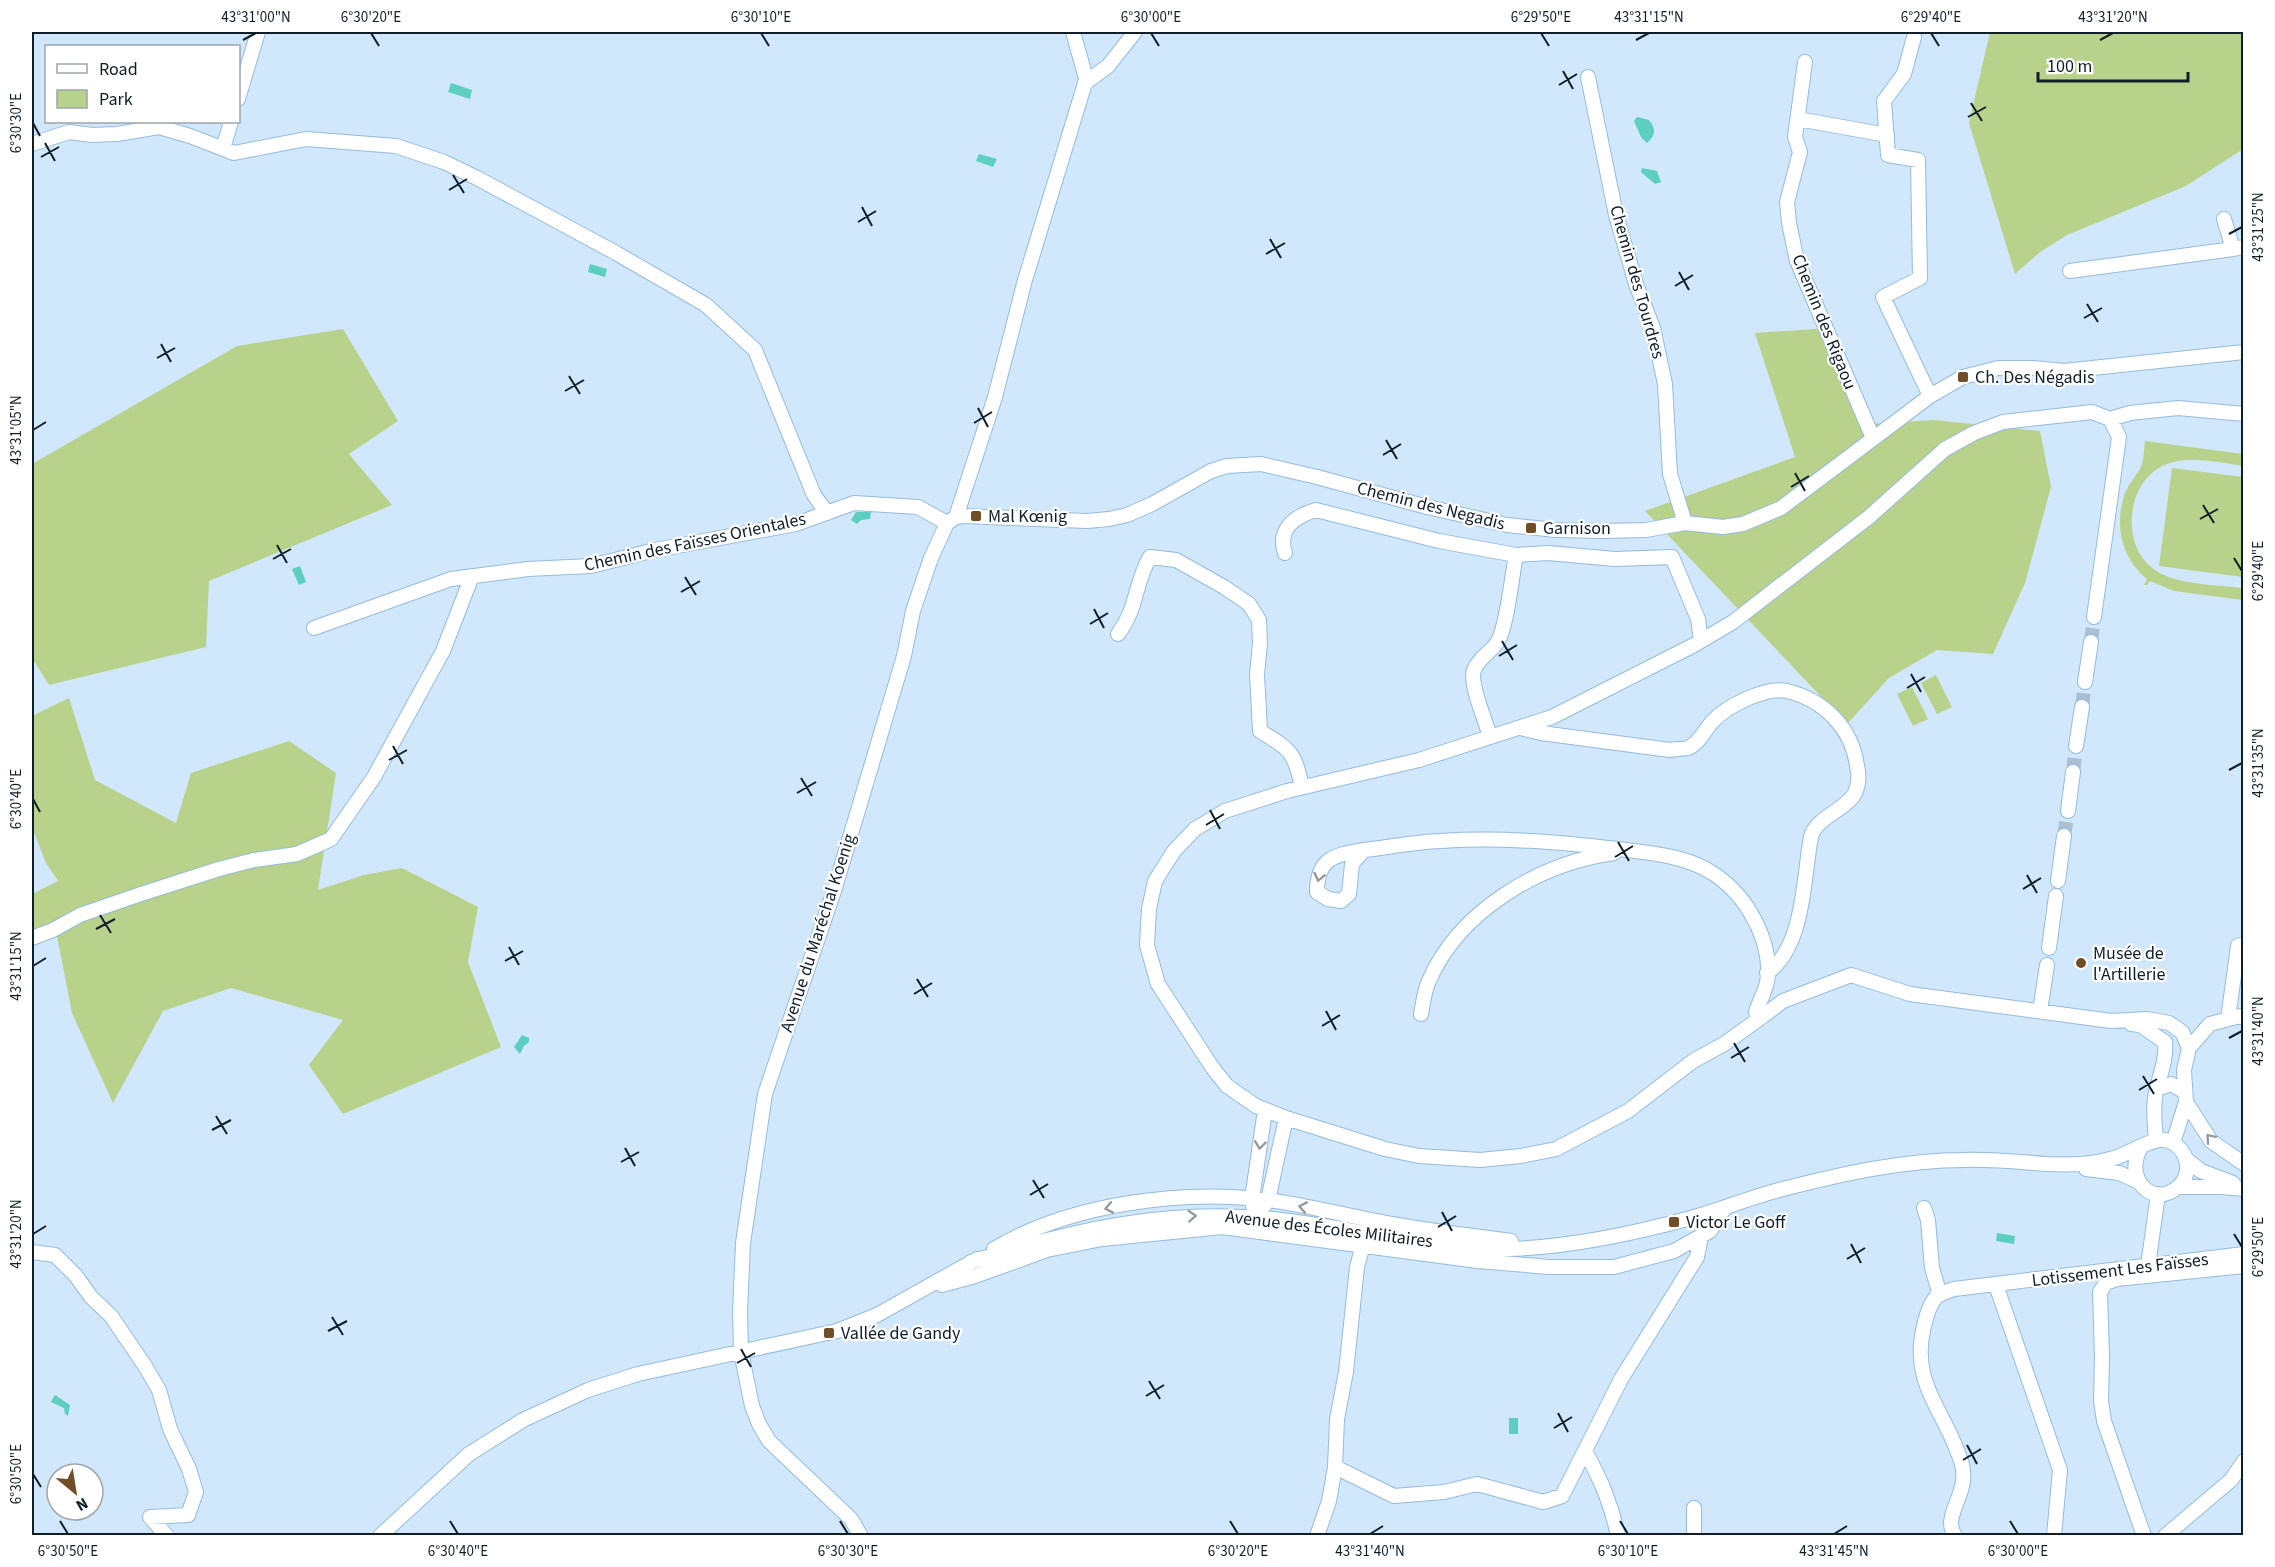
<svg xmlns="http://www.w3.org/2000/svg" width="2275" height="1567" font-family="'Source Sans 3',sans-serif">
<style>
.green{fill:#b8d28b}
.water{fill:#5ccfc1}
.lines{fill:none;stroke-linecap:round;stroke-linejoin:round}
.minor-tunnel{stroke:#aabfd1;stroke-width:14;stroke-dasharray:14 7;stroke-linecap:butt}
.minor-casing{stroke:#96bbdb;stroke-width:16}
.minor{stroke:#fff;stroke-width:14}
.oneway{stroke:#939a9f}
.ticks{fill:none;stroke:#0f1e29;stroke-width:2}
.poi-dot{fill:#724e28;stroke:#fff;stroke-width:2}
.labels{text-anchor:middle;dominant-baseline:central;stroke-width:4.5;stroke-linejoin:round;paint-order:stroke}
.street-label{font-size:18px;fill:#0f1e29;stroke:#fff}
.poi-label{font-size:18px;fill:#0f1e29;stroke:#fff;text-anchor:start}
.neatline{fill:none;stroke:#0f1e29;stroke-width:2}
.ticks-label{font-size:15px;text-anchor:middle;fill:#0f1e29}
</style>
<rect width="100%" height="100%" fill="#d1e7fb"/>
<path class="green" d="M1990 32H2243V149L2186 186 2067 235 2040 252 2015 274 1969 123Z
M1830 328 1871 424 1934 420 2040 431 2051 487 2025 583 1993 654 1937 650 1889 678 1847 724 1645 511 1795 457 1755 333Z
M343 329 398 421 349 454 392 505 209 581 206 647 49 685 32 658V464L237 346Z
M2145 441 2243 454V466C2220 463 2190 455 2167 464 2126 479 2119 546 2155 570 2176 585 2218 585 2243 588V600L2174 591 2150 581 2147 585H2144L2147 579C2121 558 2114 524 2125 493 2129 484 2135 477 2140 469 2144 461 2144 449 2145 441Z
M2172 468 2243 477V577L2159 566Z
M1936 675 1952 707 1937 714 1921 683Z
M1912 687 1928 719 1913 726 1897 694Z
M69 698 95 780 176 823 191 773 289 741 336 773 318 890 364 875 402 868 478 907 468 962 501 1047 343 1114 309 1065 343 1020 231 988 163 1011 113 1103 72 1013 54 921 32 932V894L58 881 46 863 32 827V716Z"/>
<path class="water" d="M451 83 472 90 470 99 448 92Z
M1637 117 1649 120C1656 129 1656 135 1647 143L1641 137 1634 121Z
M979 154 997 159 993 167 976 161Z
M1642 168 1657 171 1661 182 1655 184 1641 172Z
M590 264 607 269 605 277 588 272Z
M856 512H871L870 519 861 520 857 524 851 520Z
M300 566 306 582 299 585 292 569Z
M522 1035 529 1038V1042L524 1046 520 1054 514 1047Z
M1997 1233 2015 1236 2014 1244 1996 1241Z
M55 1395 70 1405 68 1416 65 1414 64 1408 51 1402Z
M1509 1418H1518V1434H1509Z"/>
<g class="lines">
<path class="minor-tunnel" d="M2091 642 2094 617
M2082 707 2085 682
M2073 772 2076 746
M2064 836 2068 811"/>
<g class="minor-casing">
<path id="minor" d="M1073 32 1087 82
M1914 37 1904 74 1884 101 1888 155 1918 160 1920 278 1883 297 1930 396
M1805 62 1795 137 1800 152 1787 202 1789 223 1797 261 1873 438
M1588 77 1616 215 1636 284 1653 328 1665 384 1670 474 1685 523
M238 99 258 32
M1798 119 1887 135
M32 144 69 132 92 135 117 134 159 127 190 136 234 153 306 139 396 146 444 162 477 178 616 253 706 305 755 350 814 495 827 513
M223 148 231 122
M2224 219 2233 249 2244 247
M2070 271 2233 249
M2110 419 2130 413 2178 408 2244 414
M956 517 995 397 1025 280 1085 83 1108 66 1135 32
M1285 553C1277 529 1295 516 1316 510L1439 541 1516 555C1512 575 1507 626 1498 641 1492 652 1479 657 1474 670 1469 684 1486 721 1490 737
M1516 555 1548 553 1615 559 1672 557 1698 619 1701 641
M314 628 451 579 528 569 591 566 655 550 796 524 854 503 918 507 947 523
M1118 634C1138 608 1134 584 1150 557L1176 560 1224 587 1249 604 1259 620 1260 643 1257 674 1260 731C1291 750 1294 751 1302 787
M2085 682 2091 642
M1520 728 1541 733 1670 750C1676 749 1683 749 1688 748 1700 743 1705 729 1713 721 1727 706 1766 686 1787 691 1824 700 1852 728 1857 766 1859 774 1859 784 1855 793 1847 809 1815 818 1811 837 1803 878 1805 946 1767 973
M2076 746 2082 707
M2068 811 2073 772
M1364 850 1352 864 1349 894 1341 901 1328 899 1317 892C1317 858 1334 855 1364 850 1390 847 1415 842 1441 841 1500 837 1559 842 1618 849 1650 853 1685 855 1714 874 1732 886 1745 901 1755 921 1764 938 1771 962 1767 982 1765 992 1759 1002 1756 1012L1763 1016 1783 1001 1851 975 1910 994 2111 1021 2147 1019 2169 1023 2182 1032 2189 1048
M2058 881 2064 836
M32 938 53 930 80 915 141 894 219 869 254 860 297 854 331 839 374 777 443 651 472 576
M2049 948 2056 896
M2040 1011 2047 965
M1421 1014C1423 1004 1424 993 1428 983 1458 911 1540 863 1614 853
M1763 1016 1724 1044 1693 1061 1628 1111 1556 1149 1521 1156 1480 1160 1419 1156 1385 1149 1286 1118 1256 1106 1227 1086 1212 1067 1158 984 1147 945 1149 909 1155 881 1174 851 1195 829 1225 811 1287 791 1419 760 1552 717 1694 645 1733 622 1869 517 1945 449 1974 433 2003 422 2092 412 2110 419 2119 437 2094 617
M2228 1019 2238 946 2244 944
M2131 1024 2140 1025 2165 1042C2167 1062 2158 1078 2155 1098 2153 1112 2155 1126 2156 1140
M2157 1089 2171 1084 2185 1092
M2186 1102 2211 1141 2244 1164
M2173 1143 2186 1102 2184 1070 2189 1048 2210 1024 2240 1016 2244 1018
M2186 1159 2201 1171 2233 1183
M2086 1169 2119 1173 2137 1181
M2178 1187H2222L2244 1189
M1253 1206 1252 1199 1265 1110
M1264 1206 1268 1200 1286 1118
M1924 1208 1928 1220 1932 1268 1940 1295
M994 1249C1070 1204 1181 1189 1268 1200 1312 1206 1355 1218 1398 1225 1436 1232 1474 1236 1511 1241
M32 1252 55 1255 76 1276 91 1297 111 1316 145 1366 159 1390 170 1429 189 1469 196 1492 188 1515 150 1517 167 1536
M971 1262C1072 1230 1167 1208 1273 1219 1352 1227 1431 1251 1510 1249 1571 1247 1632 1234 1691 1218 1722 1209 1752 1197 1783 1189 1841 1174 1904 1160 1964 1160 1992 1159 2019 1162 2046 1164 2069 1165 2091 1165 2114 1158 2129 1154 2151 1138 2165 1140 2176 1142 2185 1152 2187 1163 2188 1172 2185 1181 2178 1187 2152 1209 2123 1178 2141 1147
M2148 1266 2158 1194
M942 1285 975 1276 1047 1250 1102 1239 1222 1227 1478 1261 1549 1267H1614L1674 1251 1710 1231 1725 1207
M1996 1285 2060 1470 2054 1536
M1585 1451C1601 1480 1611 1503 1618 1536
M1335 1467 1394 1496 1444 1492 1477 1484 1543 1502 1562 1496 1621 1379 1697 1257 1701 1237
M1694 1508V1536
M380 1536 469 1454 523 1420 588 1390 638 1374 837 1331 877 1315 977 1259
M861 1536 851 1519 769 1441 759 1424 752 1406 741 1352 740 1312 743 1243 765 1094 834 891 904 656 913 611 931 558 947 523 956 517 963 516 1087 521 1109 519 1127 515 1152 504 1211 471 1227 466 1261 464 1317 477 1427 507 1507 525 1556 530 1602 531 1646 530 1685 523 1723 527 1743 524 1781 508 1930 396 1963 377 1998 368H2033L2064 371 2244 352
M1317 1536 1329 1501 1335 1467 1337 1419 1346 1372 1357 1267 1363 1245
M1955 1536C1941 1515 1970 1494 1962 1465 1948 1413 1909 1386 1924 1326 1926 1317 1930 1303 1937 1296 1941 1293 1949 1291 1954 1289L2244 1254
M2144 1536 2104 1421 2101 1401 2102 1356 2100 1292 2106 1283 2117 1279 2244 1266
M2165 1536 2231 1480 2244 1461"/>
</g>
<use href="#minor" class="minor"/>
</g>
<defs><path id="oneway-chevron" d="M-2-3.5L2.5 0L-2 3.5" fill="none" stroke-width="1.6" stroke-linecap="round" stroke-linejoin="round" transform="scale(1.5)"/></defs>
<g class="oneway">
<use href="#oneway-chevron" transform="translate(1319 877) rotate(103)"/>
<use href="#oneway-chevron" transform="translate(2210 1138) rotate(-131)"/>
<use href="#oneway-chevron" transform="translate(1260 1145) rotate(97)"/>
<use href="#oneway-chevron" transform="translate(1303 1207) rotate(-169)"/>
<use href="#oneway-chevron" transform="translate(1109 1208) rotate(169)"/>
<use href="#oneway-chevron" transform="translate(1192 1216) rotate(-3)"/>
</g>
<path class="ticks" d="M371 33 379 46M761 33 769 46M1151 33 1159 46M1541 33 1549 46M1931 33 1939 46M243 40 256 33M1636 40 1649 33M2100 40 2113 33M1563 71 1573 89M1559 85 1577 74M1971 103 1982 121M1968 117 1986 107M33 123 40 136M45 143 55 161M41 157 59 147M453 175 464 193M449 190 467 179M862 207 872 226M858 222 876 211M2229 234 2242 227M1270 239 1281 258M1266 254 1285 243M1679 272 1689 290M1675 286 1693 275M2087 304 2098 322M2084 318 2102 308M161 344 171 362M157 358 175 348M569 376 580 394M565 391 584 380M978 408 988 427M974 423 992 412M33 430 46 422M1386 440 1397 459M1383 455 1401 444M1795 473 1805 491M1791 487 1809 476M2203 505 2214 523M2200 519 2218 509M277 545 287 563M2234 558 2242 571M273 559 291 549M685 577 696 595M681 592 700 581M1094 609 1104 628M1090 624 1108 613M1502 641 1513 660M1499 656 1517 645M1911 674 1921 692M1907 688 1925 677M393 746 403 764M389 760 407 750M2229 770 2242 763M801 778 812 796M797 793 816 782M33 799 40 812M1210 810 1220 829M1206 825 1224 814M1618 842 1629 861M1615 857 1633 846M2027 875 2037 893M2023 889 2041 878M100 915 111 933M96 929 115 919M509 947 519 965M505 961 523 951M33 966 46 958M917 979 928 997M914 994 932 983M1326 1011 1336 1030M1322 1026 1340 1015M2229 1038 2242 1031M1734 1043 1745 1062M1731 1058 1749 1047M2143 1076 2154 1094M2139 1090 2157 1079M216 1116 227 1134M212 1130 231 1120M625 1148 635 1166M621 1162 639 1152M1033 1180 1044 1198M1030 1195 1048 1184M1442 1212 1452 1231M1438 1227 1456 1216M33 1234 46 1226M2234 1234 2242 1247M1851 1244 1861 1263M1847 1259 1865 1248M332 1317 343 1335M328 1331 347 1321M741 1349 751 1367M737 1363 755 1353M1149 1381 1160 1399M1146 1396 1164 1385M1558 1413 1568 1432M1554 1428 1572 1417M1967 1445 1977 1464M1963 1460 1981 1449M33 1474 41 1487M60 1521 68 1534M450 1521 458 1534M840 1521 848 1534M1230 1521 1238 1534M1620 1521 1628 1534M2010 1521 2018 1534M1370 1534 1383 1526M1834 1534 1847 1526"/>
<g class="poi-dot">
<rect x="1957" y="371" width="12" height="12" rx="3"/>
<rect x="970" y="510" width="12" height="12" rx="3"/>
<rect x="1525" y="522" width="12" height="12" rx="3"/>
<circle cx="2081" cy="963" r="6"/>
<rect x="1668" y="1216" width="12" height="12" rx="3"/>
<rect x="823" y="1327" width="12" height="12" rx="3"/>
</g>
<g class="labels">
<g class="street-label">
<text transform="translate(1637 282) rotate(74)">Chemin des Tourdres</text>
<text transform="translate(1824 322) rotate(68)">Chemin des Rigaou</text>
<text transform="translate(1431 506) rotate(14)">Chemin des Negadis</text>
<text transform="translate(695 542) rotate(-12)">Chemin des Faïsses Orientales</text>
<text transform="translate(818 933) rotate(-72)">Avenue du Maréchal Koenig</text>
<text transform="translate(1329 1229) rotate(7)">Avenue des Écoles Militaires</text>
<text transform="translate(2120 1270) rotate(-7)">Lotissement Les Faïsses</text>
</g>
<g class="poi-label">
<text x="1975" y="377">Ch. Des Négadis</text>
<text x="988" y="516">Mal Kœnig</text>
<text x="1543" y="528">Garnison</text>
<text x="2093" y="953">Musée de<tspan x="2093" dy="21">l'Artillerie</tspan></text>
<text x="1686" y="1222">Victor Le Goff</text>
<text x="841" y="1333">Vallée de Gandy</text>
</g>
</g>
<rect width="2275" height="1567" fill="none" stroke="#ffffff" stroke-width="66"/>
<rect x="45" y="45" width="195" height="78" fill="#ffffff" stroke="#9fa5a9" stroke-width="1.5"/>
<rect x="57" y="64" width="30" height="9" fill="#ffffff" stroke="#9fa5a9" stroke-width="1.5"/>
<text x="99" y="75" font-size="18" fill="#0f1e29">Road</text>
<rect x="57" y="90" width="30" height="18" fill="#b8d28b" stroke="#9fa5a9" stroke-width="1.5"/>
<text x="99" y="105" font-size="18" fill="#0f1e29">Park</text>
<g transform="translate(75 1492) rotate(150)"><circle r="28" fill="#ffffff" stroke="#9fa5a9" stroke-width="1.5"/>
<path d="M0-4.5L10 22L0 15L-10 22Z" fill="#724e28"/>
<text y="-9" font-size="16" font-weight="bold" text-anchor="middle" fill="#0f1e29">N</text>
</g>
<path d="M2038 72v9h150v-9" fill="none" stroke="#0f1e29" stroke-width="3"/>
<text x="2047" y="72" font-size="18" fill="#0f1e29" stroke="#ffffff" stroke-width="4.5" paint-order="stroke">100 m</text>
<rect x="33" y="33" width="2209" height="1501" class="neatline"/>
<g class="ticks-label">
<text x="256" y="22">43°31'00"N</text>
<text x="371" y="22">6°30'20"E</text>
<text x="761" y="22">6°30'10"E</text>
<text x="1151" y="22">6°30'00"E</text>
<text x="1541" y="22">6°29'50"E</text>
<text x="1649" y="22">43°31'15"N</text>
<text x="1931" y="22">6°29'40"E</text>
<text x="2113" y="22">43°31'20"N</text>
<text transform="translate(16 123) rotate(-90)" y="5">6°30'30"E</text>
<text transform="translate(2258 227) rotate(-90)" y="5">43°31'25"N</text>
<text transform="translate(16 430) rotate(-90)" y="5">43°31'05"N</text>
<text transform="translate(2258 571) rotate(-90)" y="5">6°29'40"E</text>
<text transform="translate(2258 763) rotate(-90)" y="5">43°31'35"N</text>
<text transform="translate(16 799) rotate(-90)" y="5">6°30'40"E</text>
<text transform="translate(16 966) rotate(-90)" y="5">43°31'15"N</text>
<text transform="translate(2258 1031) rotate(-90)" y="5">43°31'40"N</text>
<text transform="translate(16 1234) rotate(-90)" y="5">43°31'20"N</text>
<text transform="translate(2258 1247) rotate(-90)" y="5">6°29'50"E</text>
<text transform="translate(16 1474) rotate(-90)" y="5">6°30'50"E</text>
<text x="68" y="1556">6°30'50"E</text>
<text x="458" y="1556">6°30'40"E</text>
<text x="848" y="1556">6°30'30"E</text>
<text x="1238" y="1556">6°30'20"E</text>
<text x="1370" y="1556">43°31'40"N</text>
<text x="1628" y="1556">6°30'10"E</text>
<text x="1834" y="1556">43°31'45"N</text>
<text x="2018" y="1556">6°30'00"E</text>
</g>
</svg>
